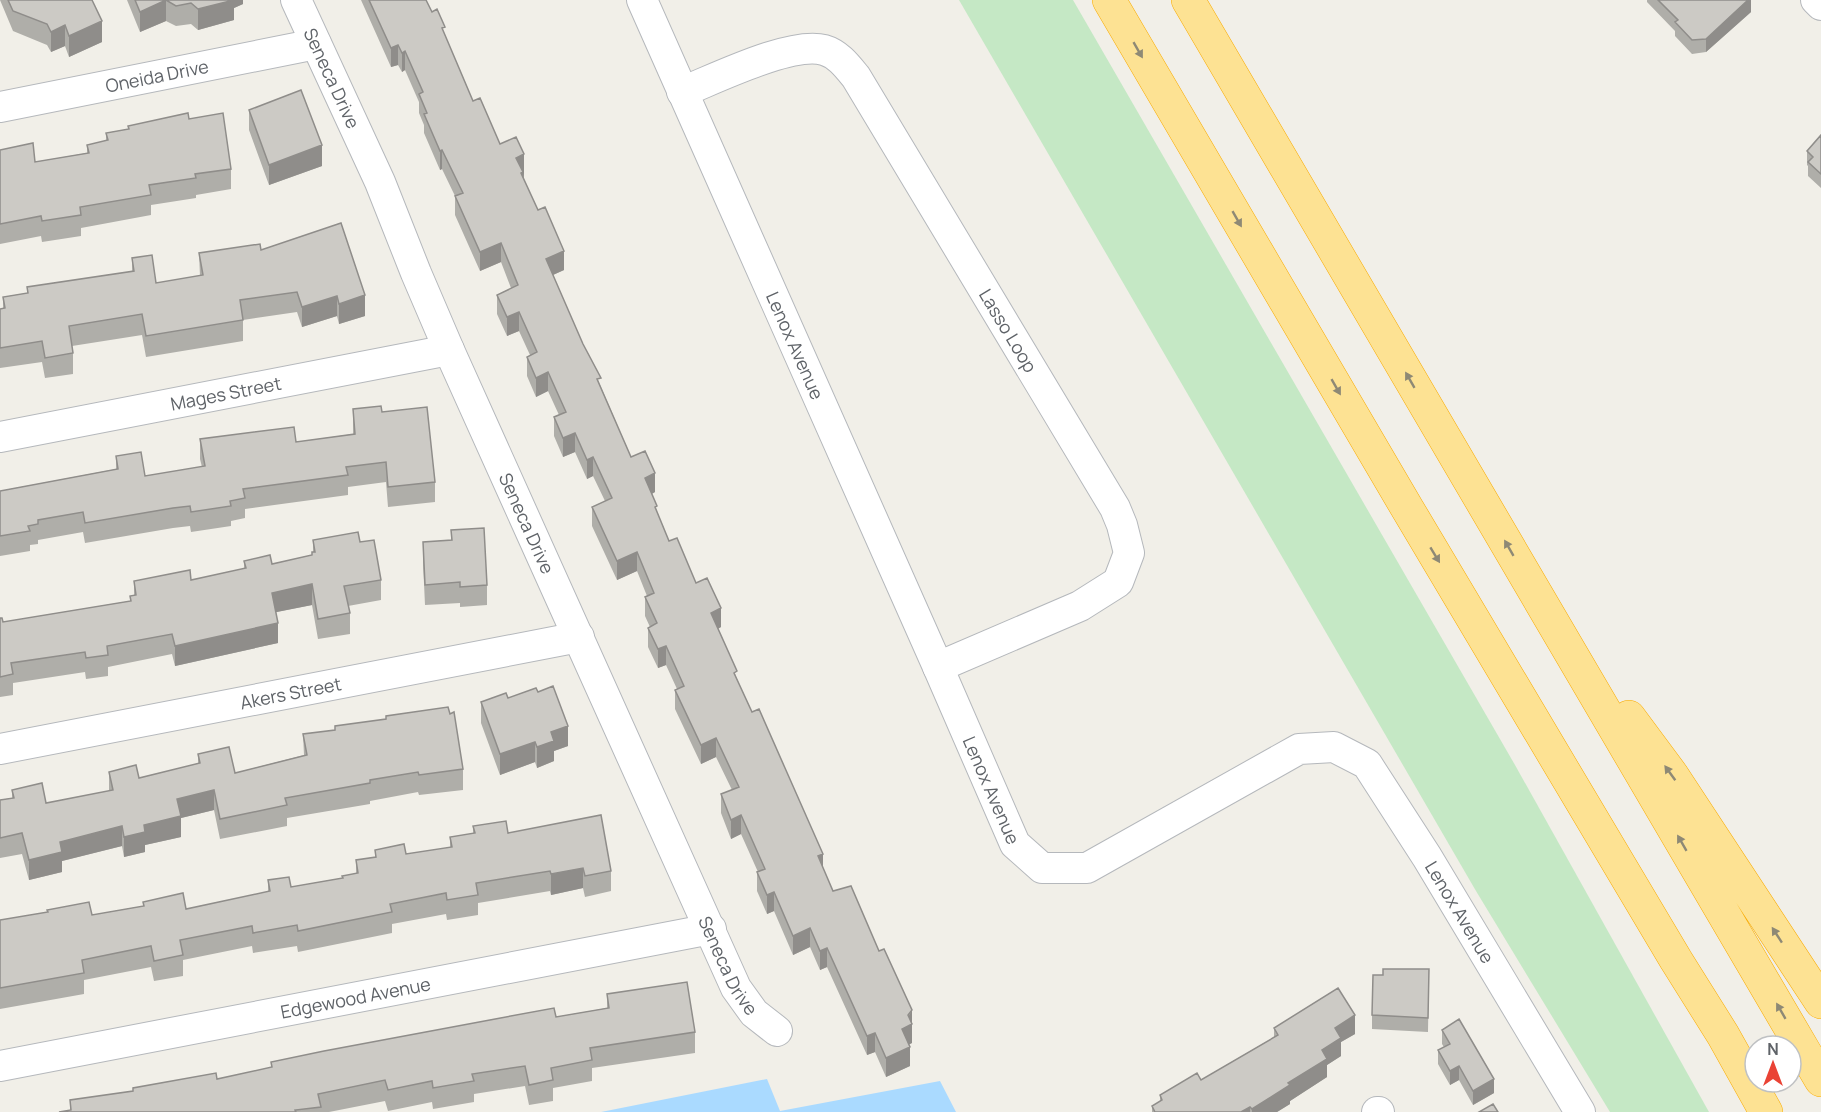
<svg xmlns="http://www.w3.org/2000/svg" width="1821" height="1112" font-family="Manrope,sans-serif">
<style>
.green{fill:#c5e8c5}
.water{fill:#aadaff}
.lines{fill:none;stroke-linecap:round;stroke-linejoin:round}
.minor-casing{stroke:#b5b8bc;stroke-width:32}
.motorway-casing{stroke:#f9ab00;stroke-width:34}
.minor{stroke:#fff;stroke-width:30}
.motorway{stroke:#fde293;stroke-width:33}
.wall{fill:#afaea9}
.shaded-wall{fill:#8f8d8a}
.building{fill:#cccac5;stroke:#8f8d8a;stroke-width:1.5}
.oneway{fill:#8e8975}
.labels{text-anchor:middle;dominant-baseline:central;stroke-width:6;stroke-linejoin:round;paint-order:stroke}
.street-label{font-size:18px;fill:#5f6368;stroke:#fff}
</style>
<rect width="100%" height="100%" fill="#f1efe8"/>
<path class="green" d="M959 0H1073L1515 765 1709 1112H1610L1476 891Z"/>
<path class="water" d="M767 1079 780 1111 940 1081 956 1112H601Z"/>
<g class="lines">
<g class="minor-casing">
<g id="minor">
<path id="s1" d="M296 0 380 182 416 273 449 350 736 988 754 1013 777 1031"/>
<path id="s2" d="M642 0 938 667 1015 844 1042 868H1087L1299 749 1334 747 1367 764 1427 857 1580 1112"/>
<path d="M1816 0 1821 5"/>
<path id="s3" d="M682 92C715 79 791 41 824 50 838 54 847 66 856 77L1115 508 1122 525 1129 553 1118 582 1080 606 938 667"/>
<path id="s4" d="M0 107 316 44"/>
<path id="s5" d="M0 437 449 350"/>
<path id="s6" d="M0 749 579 637"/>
<path id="s7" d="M0 1066 711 929"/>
<path d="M1377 1112H1379"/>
</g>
</g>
<g class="motorway-casing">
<path id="motorway" d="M1109 0 1407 508 1676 960 1723 1035 1766 1112
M1188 0 1821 1080
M1629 717 1672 775 1821 1002"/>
</g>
<use href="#minor" class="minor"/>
<use href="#motorway" class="motorway"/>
</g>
<path class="wall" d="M0 0H92L102 42 69 57 65 46 51 52 47 45 13 31Z
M127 0H243V4L234 8V20L198 30 191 24 176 26 166 21 140 32Z
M361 0H426L432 12 445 35 473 101 500 144 524 173 523 178 564 270 553 275 631 457 655 492 652 494 657 512 669 541 696 583 721 627 718 629 737 679 833 891 879 951 912 1010V1043L909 1044 910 1066 886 1077 875 1052 867 1055 827 967 820 970 810 947 793 955 774 911 767 914 757 891V872H758L741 834 731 839 721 813V794L732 790 716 757 701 764 675 709V690L677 689 666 665 658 668 648 647V628L650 627 645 616V597L647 596 637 571 617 580 592 526V507L605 501 593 476 587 479 575 452 563 457 554 436V417L559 415 548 391 536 397 527 376V357L530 355 519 331 507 336 497 314V295L511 288 501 262 480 271 455 215V196L442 169 440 170 424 133V125L419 113V102L405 70 402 72 398 65 391 67Z
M1647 0H1751V12L1706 52 1692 54 1675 36V31L1647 2Z
M249 110 322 166 269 185 249 130Z
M189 119 231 169V189L196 195V198L151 205V215L81 228V236L42 242 41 236 0 244V150L35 162 87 153V145L106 141V133L128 129V126Z
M1821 135V188L1808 176V166L1807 165V151Z
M341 223 365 316 339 324 337 316 302 327 297 312 243 320V341L146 357 142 335 72 346 73 353V374L45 378 42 362 0 368V309H3V297L27 293V287L132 272V258L156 283 200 276 199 253 261 250Z
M353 409 382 412 435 482V502L388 507 386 482 348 487V495L245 509V518L231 521V526L191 532 190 526 173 528 85 543 83 532 38 540V544L30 545V551L0 556V491L116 469V456L145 476 202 467 200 459V439L296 442 353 434Z
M451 530 487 585V605L460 607V603L425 605 423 562V542L451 540Z
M313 540 360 542 381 580V600L348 606 350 613V634L318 639 312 605 276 612 278 643 175 666 172 654 108 667V676L86 679 85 672 13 683V695L0 697V618L3 622 130 601V596L134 595V581L191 580 244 569V561L272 564 312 555 313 552Z
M538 692 568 746 554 751V761L537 768 535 762 500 775 481 723V702L508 698Z
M450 714 463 769V790L419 795 418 792 370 801V804L287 818V826L220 839 214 810 181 818V837L145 845V852L124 857 122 846 62 861V872L29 880 22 854 0 858V800L12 798V790L46 803 109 791V772L139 778 198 764V754L235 773 304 755 303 734 335 730 386 719V716Z
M473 826 508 833 611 871V891L585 897 583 888 551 895 550 891 478 903V915L447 920 446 914 392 924V933L298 952 297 946 253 953 252 946 183 960V976L154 981 151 967 84 980V994L0 1009V920L92 915 143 906V902L186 909 268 892V880L291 887 342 878 356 873V860L375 857V850L406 854 450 848V837L473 834Z
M1429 969 1428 1032 1372 1029V1015L1383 975Z
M607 994 695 1032V1053L592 1068V1081L553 1088V1101L529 1105 525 1086 474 1094V1102L433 1109 432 1102 388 1111 385 1101 329 1112H59L70 1111V1100L217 1079 271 1068V1062L556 1017 607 1008Z
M1274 1028 1355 1034 1341 1042V1056L1327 1065V1077L1290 1101V1104L1277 1112H1152V1106L1160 1102V1095L1201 1080 1274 1037Z
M1442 1030 1494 1093 1473 1105 1459 1080 1450 1085 1438 1064V1050L1444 1047 1442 1044Z"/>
<path class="shaded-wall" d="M166 0V21L140 32V12Z
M232 0H243V4L234 8V20L198 30V9Z
M1748 0H1751V12L1706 52V39Z
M102 21V42L69 57V36Z
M65 25V46L51 52V32Z
M398 45V65L391 67V48Z
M405 51V70L402 72V53Z
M322 145V166L269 185V165Z
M442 150V169L440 170V151Z
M524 154V173L523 191 516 158Z
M501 243V262L480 271V252Z
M564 251V270L546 278V259Z
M365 295V316L339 324V304Z
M337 296V316L302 327V307Z
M519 312V331L507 336V317Z
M548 372V391L536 397V378Z
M575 433V452L563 457V438Z
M593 457V476L587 479V460Z
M655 473V492L645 497V478Z
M637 552V571L617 580V561Z
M312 584V605L272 613V593Z
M721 608V627L711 632V613Z
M278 623V643L175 666V646Z
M666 646V665L658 668V649Z
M568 726V746L554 751V761L537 768V747L551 732Z
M716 738V757L701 764V745Z
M535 742V762L500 775V754Z
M214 790V810L181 818V837L145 845V852L124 857V837L144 825 177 799Z
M741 815V834L731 839V820Z
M122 826V846L62 861V872L29 880V860L60 842Z
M823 854V873L818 856Z
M583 868V888L551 895V874Z
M774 892V911L767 914V895Z
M810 928V947L793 955V936Z
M827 948V967L820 970V951Z
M912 1010V1043L902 1048V1029Z
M1355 1015V1034L1341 1042V1056L1327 1065V1077L1290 1101V1104L1277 1112H1252V1109L1288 1083 1322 1050 1335 1028Z
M875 1033V1052L867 1055V1036Z
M910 1047V1066L886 1077V1058Z
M1459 1066V1080L1450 1085V1071Z
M1494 1079V1093L1473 1105V1091Z
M1250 1107V1112H1241Z"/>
<path class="building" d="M8 0H92L102 21 69 36 65 25 51 32 47 24 13 11Z
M135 0H234L198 9 191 3 176 6 166 0 140 12Z
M369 0H426L432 12 437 9 445 27 442 28 473 101 480 98 500 144 516 137 524 154 516 158 523 172 521 173 538 210 545 207 564 251 546 259 583 344 601 378 597 379 631 457 645 451 655 473 645 478 657 506 655 507 669 541 677 538 696 583 707 578 721 608 711 613 737 671 734 673 752 712 759 709 785 768 823 854 818 856 833 891 851 886 879 951 884 949 912 1010 908 1015 912 1024 902 1029 910 1047 886 1058 875 1033 867 1036 827 948 820 951 810 928 793 936 774 892 767 895 757 872 765 869 741 815 731 820 721 794 739 787 716 738 701 745 675 690 684 686 666 646 658 649 648 628 657 623 645 597 654 593 637 552 617 561 592 507 612 498 593 457 587 460 575 433 563 438 554 417 566 412 548 372 536 378 527 357 537 352 519 312 507 317 497 295 518 285 501 243 480 252 455 196 463 193 442 150 440 151 424 114 427 113 419 94 423 92 405 51 402 53 398 45 391 48Z
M1658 0H1748L1706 39 1692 40 1675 22 1678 20Z
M301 90 322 145 269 165 249 110Z
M188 113 189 119 223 113 231 169 195 174 196 178 149 185 151 195 80 207 81 215 42 221 41 216 0 224V150L33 143 35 162 89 153 87 145 108 140 106 133 129 129 128 126Z
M1821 135V174L1808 162 1813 157 1807 151Z
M341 223 365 295 339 304 337 296 302 307 297 292 240 300 243 320 146 336 142 314 69 326 73 353 45 358 42 341 0 348V309L5 308 3 297 28 293 27 287 134 271 132 258 152 255 156 283 203 275 199 253 260 244 261 250Z
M381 406 382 412 427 407 435 482 388 487 386 462 346 467 348 475 243 489 245 498 230 501 231 506 191 512 190 506 173 508 85 523 83 512 38 520V524L28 526 30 531 0 536V491L118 469 116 456 141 452 145 476 205 466 200 439 294 427 296 442 355 434 353 409Z
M484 528 487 585 460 587V582L425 585 423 542 452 540 451 530Z
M358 532 360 542 374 540 381 580 344 586 350 613 318 619 312 584 272 593 278 623 175 646 172 634 107 646 108 655 86 658 85 652 11 663 13 674 0 677V618H2L3 622 131 601 130 596 136 595 134 581 190 570 191 580 246 568 244 561 270 555 272 564 312 555V552H315L313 540Z
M553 686 568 726 551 732 554 741 537 747 535 742 500 754 481 702 506 693 508 698 536 688 538 692Z
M448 707 450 714 454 712 463 769 419 775 418 772 370 780V783L285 798 287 805 220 819 214 790 177 799 181 816 144 825 145 832 124 837 122 826 60 842 62 852 29 860 22 833 0 838V800L14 798 12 790 42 783 46 803 113 790 109 772 136 765 139 778 200 763 198 754 229 747 235 773 307 755 303 734 335 730V726L386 719V716Z
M601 815 611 871 585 876 583 868 551 874 550 871 476 883 478 895 447 900 446 893 390 904 392 912 298 931 297 925 253 933 252 926 180 940 183 955 154 961 151 946 82 960 84 973 0 988V920L48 912 47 910 89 902 92 915 144 906 143 902 183 893 186 909 270 891 268 880 289 877 291 887 343 878 342 876 358 873 356 860 376 857 375 850 404 844 406 854 452 847 450 837 475 833 473 826 506 821 508 833Z
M1383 969H1429L1428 1018 1372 1015 1373 975H1383Z
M687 982 695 1032 590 1048 592 1060 551 1068 553 1080 529 1085 525 1066 472 1074 474 1081 433 1088 432 1081 388 1090 385 1080 318 1094 321 1107 295 1110 296 1112H59L71 1110 70 1100 133 1091V1088L216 1073 217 1079 272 1067 271 1062 324 1051 554 1008 556 1017 609 1008 607 994Z
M1338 988 1355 1015 1335 1028 1341 1038 1322 1050 1327 1059 1288 1083 1290 1085 1252 1109 1250 1107 1241 1112H1155L1152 1106 1162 1100 1160 1095 1197 1073 1201 1080 1278 1035 1274 1028Z
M1459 1019 1494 1079 1473 1091 1459 1066 1450 1071 1438 1050 1450 1044 1442 1030Z
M1493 1104 1498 1112H1479Z"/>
<defs><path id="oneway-solid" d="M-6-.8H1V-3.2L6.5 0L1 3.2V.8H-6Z" transform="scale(1.5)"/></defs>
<g class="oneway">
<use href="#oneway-solid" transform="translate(1138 50) rotate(60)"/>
<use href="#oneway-solid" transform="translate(1237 219) rotate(60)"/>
<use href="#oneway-solid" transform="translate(1410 380) rotate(-120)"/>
<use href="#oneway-solid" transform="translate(1336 387) rotate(60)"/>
<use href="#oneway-solid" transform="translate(1509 548) rotate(-120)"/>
<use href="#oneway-solid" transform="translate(1435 555) rotate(59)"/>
<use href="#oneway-solid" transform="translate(1670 773) rotate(-126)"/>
<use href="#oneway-solid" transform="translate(1682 843) rotate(-120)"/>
<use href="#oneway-solid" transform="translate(1777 935) rotate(-123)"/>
<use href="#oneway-solid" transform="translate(1781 1011) rotate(-120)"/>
</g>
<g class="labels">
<g class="street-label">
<text stroke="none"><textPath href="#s4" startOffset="160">Oneida Drive</textPath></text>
<text stroke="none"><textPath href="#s1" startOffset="86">Seneca Drive</textPath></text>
<text stroke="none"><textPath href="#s3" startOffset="488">Lasso Loop</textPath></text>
<text stroke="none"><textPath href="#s2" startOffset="378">Lenox Avenue</textPath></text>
<text stroke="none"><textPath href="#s5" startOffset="230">Mages Street</textPath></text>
<text stroke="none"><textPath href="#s1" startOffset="572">Seneca Drive</textPath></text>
<text stroke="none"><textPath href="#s6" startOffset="296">Akers Street</textPath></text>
<text stroke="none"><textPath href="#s2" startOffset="864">Lenox Avenue</textPath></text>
<text stroke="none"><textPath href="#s2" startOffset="1494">Lenox Avenue</textPath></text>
<text stroke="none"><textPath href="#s1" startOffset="1058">Seneca Drive</textPath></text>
<text stroke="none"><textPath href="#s7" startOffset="362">Edgewood Avenue</textPath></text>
</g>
</g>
<g transform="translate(1773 1064)"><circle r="28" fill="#ffffff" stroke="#bfc1c3" stroke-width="1.5"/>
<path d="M0-4.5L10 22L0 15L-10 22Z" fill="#ea4335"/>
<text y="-9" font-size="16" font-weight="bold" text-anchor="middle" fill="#5f6368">N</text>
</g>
</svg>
